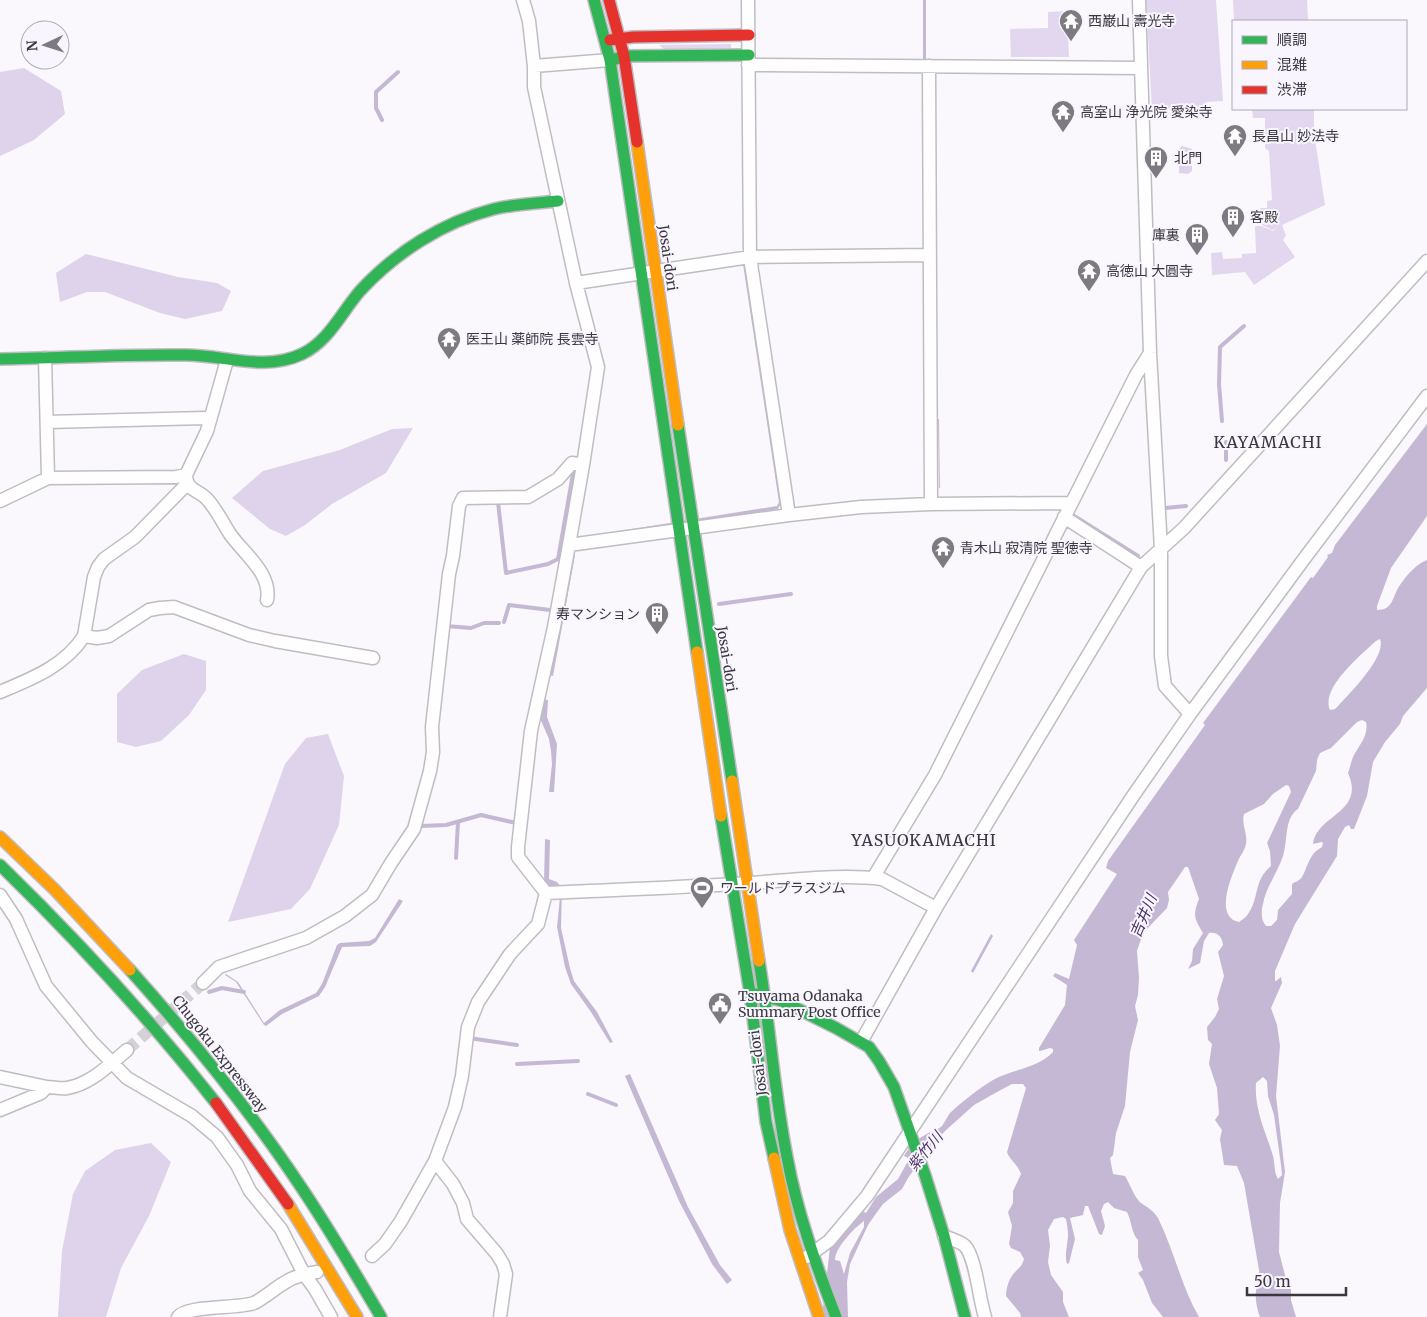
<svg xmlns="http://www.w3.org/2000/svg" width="1427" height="1317" font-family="Merriweather,'Noto Sans JP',serif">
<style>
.green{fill:#e2d7ee}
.forest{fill:#ded3eb}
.water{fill:#c5b8d4;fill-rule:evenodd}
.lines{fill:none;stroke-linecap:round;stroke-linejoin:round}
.stream{stroke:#c5b8d4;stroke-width:4}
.street-tunnel{stroke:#d4d1d7;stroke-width:12;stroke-dasharray:12 6;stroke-linecap:butt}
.street-casing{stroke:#bfbdc2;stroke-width:15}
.fast-casing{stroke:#bfbdc2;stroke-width:14}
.slow-casing{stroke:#bfbdc2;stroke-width:14}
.jam-casing{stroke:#bfbdc2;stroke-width:14}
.street{stroke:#fefeff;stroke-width:12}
.fast{stroke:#30b455;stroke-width:11}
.slow{stroke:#ff9f0a;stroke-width:11}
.jam{stroke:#e5322d;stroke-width:11}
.labels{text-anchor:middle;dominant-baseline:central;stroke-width:4;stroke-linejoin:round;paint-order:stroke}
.poi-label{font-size:14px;fill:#3a383e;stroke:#f9f5ff;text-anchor:start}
.street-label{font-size:14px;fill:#3a383e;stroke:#f9f5ff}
.water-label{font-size:15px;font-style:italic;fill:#4c3365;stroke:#f9f5ff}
.quarter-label{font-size:16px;letter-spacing:1px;fill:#3a383e;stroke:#f9f5ff}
</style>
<rect width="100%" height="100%" fill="#faf7fd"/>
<path class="green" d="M1146 0H1216L1223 101 1206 102V107L1152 109Z
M1233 0H1307L1308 21H1234Z
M1067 11 1069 57H1011L1010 29 1048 28V12Z
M731 44V48L665 50 659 45Z
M1252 109H1314V133L1325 205 1282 225 1286 235 1283 240 1295 257 1254 285 1245 272 1212 275 1211 253 1222 252 1223 259 1242 258V254L1256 253 1255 226H1261L1273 231 1277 228 1272 230 1262 225 1260 208H1267V201L1272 200 1269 151 1265 148V118H1253Z"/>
<path class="forest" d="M24 68 61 91 65 114 34 140 0 156V72Z
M1182 146 1192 149V171L1188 174 1179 173V149Z
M86 254 178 277 217 283 231 291 222 311 185 319 160 313 105 292H87L60 302 56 273Z
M413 428 386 473 332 504 305 525 286 536 270 529 232 498 263 471 340 450 392 429Z
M184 654 206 661V690L189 715 161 741 136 747 117 742V694L142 670Z
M328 734 344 776 339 825 310 889 291 909 228 922 285 764 306 738Z
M151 1143 171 1162 149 1216 121 1268 106 1317H58L62 1251 73 1194 85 1171 115 1150Z"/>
<path class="water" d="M923 0H926V61H923Z
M743 264 746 265 781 503 778 509 608 536 607 533 777 506 779 502Z
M938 419H939L940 488H939Z
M1427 424V516L1391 568 1377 606V610C1394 610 1392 596 1400 585 1407 575 1415 565 1427 560V688L1403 716 1400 724 1385 742 1373 762 1367 796 1354 829H1351L1349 825 1345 827 1338 839 1337 856 1295 924 1275 971V981H1276L1281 977 1282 983 1271 1008 1277 1025 1280 1046 1276 1096 1285 1172 1280 1203 1279 1252 1286 1279 1291 1289V1300L1296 1317H1260C1257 1309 1255 1300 1256 1291 1257 1284 1260 1278 1259 1270L1244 1183 1237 1166 1224 1165 1220 1139 1222 1130 1215 1120 1219 1114 1217 1088 1209 1064 1212 1044 1208 1040 1207 1027 1215 1017 1219 1009 1217 999 1224 976 1218 952 1223 945C1222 937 1218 932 1209 933L1204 941 1200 963 1188 969 1192 961 1193 949 1203 933C1195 919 1192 916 1199 899L1188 867H1185L1168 892 1169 900 1167 908 1143 933 1137 951 1139 978 1138 995 1135 1006 1138 1020 1130 1052 1125 1106 1116 1133 1113 1155 1110 1158 1113 1174 1125 1176C1130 1184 1134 1197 1141 1203 1148 1208 1153 1210 1158 1218 1174 1250 1181 1286 1199 1317H1163L1152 1303 1143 1280 1138 1273 1143 1270 1138 1257V1240C1131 1232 1132 1222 1127 1212L1114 1208 1108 1202 1104 1204 1101 1211 1105 1226 1102 1235 1099 1234 1088 1206H1085L1083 1215 1070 1218 1075 1239 1069 1263 1067 1264C1064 1253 1068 1245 1068 1235 1068 1230 1067 1224 1066 1219L1063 1217 1054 1219 1048 1230 1050 1246 1048 1262 1051 1275 1063 1292V1302L1069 1317H1021L1020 1313 1006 1296C1006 1288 1009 1278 1015 1272 1020 1267 1022 1266 1024 1259L1020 1252 1011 1248 1009 1244 1012 1226 1008 1212 1013 1203V1191L1021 1174C1017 1163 1010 1161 1007 1152L1026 1088 1023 1084H1012L997 1092 974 1105 945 1131 930 1147 908 1178 902 1189 883 1204 875 1215 868 1225 850 1264 847 1282 848 1317H822L830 1247 859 1209 866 1213 876 1197 898 1179 908 1161V1158L904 1156C908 1148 917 1139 925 1135 931 1131 936 1131 942 1126 945 1122 947 1117 950 1113 963 1101 978 1089 993 1080 1012 1069 1037 1069 1053 1052V1049L1050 1048 1040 1051H1039V1048L1065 1005 1067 985 1053 976 1055 973 1069 979 1077 945 1074 940 1117 874 1106 868 1108 861 1205 725 1203 723 1311 577 1313 578 1328 557 1327 555 1332 553 1335 545ZM1380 639C1387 656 1350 693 1338 706L1335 709 1330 710C1320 688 1362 654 1376 641ZM1362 720 1366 722C1369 736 1359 745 1353 757 1351 762 1350 768 1348 773 1366 813 1316 815 1313 844L1322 842 1323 843 1322 847C1306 855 1307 875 1299 880 1297 882 1294 882 1292 884V894L1278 910 1277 920 1271 926H1266C1261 921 1261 911 1263 904 1266 887 1278 872 1283 856 1288 841 1284 818 1298 809L1316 771 1317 760 1320 753 1331 748 1357 722ZM1286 785 1289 786 1291 792 1267 843 1270 851 1271 866C1253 881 1260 897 1248 914 1246 917 1242 920 1239 922 1214 917 1231 877 1238 861 1240 856 1245 850 1246 844 1248 834 1241 824 1244 814L1264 804 1273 794ZM1263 1077 1267 1081 1268 1096 1274 1115 1281 1165 1282 1175 1278 1179C1274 1173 1275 1164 1273 1156 1266 1132 1254 1110 1256 1083ZM864 1221V1227L850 1253 844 1274 840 1261 835 1260C835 1248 854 1228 864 1221Z
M563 545 575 555 553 676 548 675 569 558 561 552Z
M541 699 548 700 547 717 557 744 554 792H549L552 764 551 751 549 739 539 716Z
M545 839 550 840 549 879 557 882 562 888 561 928 570 968 574 981 597 1012 613 1042 610 1043 591 1012 571 984 565 967 557 927 560 897 552 887 544 884Z
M399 899 403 901 376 942 370 946 342 947 325 987 319 996 282 1014 266 1026 264 1025 236 982 225 975 226 974 238 982 264 1023 280 1010 316 993 322 984 337 945 340 943 369 941 375 938Z
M991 934 993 936 973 973 971 971Z
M630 1074 688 1207 720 1265 732 1280 727 1284 712 1264 679 1201 625 1076Z"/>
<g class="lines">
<path class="stream" d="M382 120 376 108V92L398 72
M1222 421 1219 384 1220 347 1244 326
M1226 460V442
M498 502 506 573 548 564 558 559 574 468
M1165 508 1186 506
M1071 514 1138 556
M719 604 791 594
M504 622 509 605 550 610
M446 626 471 628 484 623H499
M420 826 446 825 481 815 516 823
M456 858 458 822
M209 992 222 988 244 992
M469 1038 517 1045
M517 1064 578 1061
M588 1094 616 1105"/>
<path class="street-tunnel" d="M127 1050 203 983"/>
<g class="street-casing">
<path id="street" d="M523 0 529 21 534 66V87L576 283 598 367 583 465 569 545 554 627 531 731 518 847V857L546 893
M748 0 750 257 789 515
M1139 0 1150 353 1161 549V656L1165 686 1190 714
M748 65 1141 68
M534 66 610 60
M929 66 931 504
M576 283 750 257 930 255
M47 422 204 418 210 420
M186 477C188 491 198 490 206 498 216 508 222 522 230 534 243 553 272 573 267 600
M48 478 176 477 186 475 207 431 227 360
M0 501 48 478 45 358
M1064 517 1141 567
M569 545 789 515 861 507 931 504 1070 503
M84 636 97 638 109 636 149 610 160 608 174 607 249 635 275 641 373 658
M0 692C31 679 65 666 84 636L94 577 98 567 104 559 135 537 187 484
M873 878 935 775 1136 375 1150 353
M546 893C608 890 671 888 733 884 780 882 836 873 882 879L936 908
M0 895 16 919 46 986 92 1042 127 1078 192 1116 217 1137 237 1165 250 1191 281 1229 304 1274 315 1289 331 1317
M203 983 219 967 306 938 345 916 372 895 391 863 414 829 430 771 433 752 432 727 449 574 453 556 459 506 463 498 528 497 558 479 572 463 583 465
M861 1042 936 908 1141 567 1184 528 1427 261
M0 1077 47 1087
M0 1110 41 1093 47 1087C53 1087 61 1089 67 1088 90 1085 110 1064 127 1050
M435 1161 453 1184 463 1203 467 1219 497 1254 503 1264 506 1274 500 1317
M944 1236C950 1239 960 1241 965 1246 976 1258 979 1299 985 1317
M372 1256 385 1244 401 1221 435 1161 455 1107 462 1076 468 1027 478 1002 510 954 538 924 546 893
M807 1257 829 1241 867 1196 1133 796 1190 714 1304 559 1427 396
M178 1317C187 1305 237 1309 254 1303 264 1298 274 1289 284 1283 294 1276 306 1274 317 1272"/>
</g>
<g class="fast-casing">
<path id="fast" d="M594 0 610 60 697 652
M613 60 624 56 749 55
M0 359C62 358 124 354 186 355 225 355 264 372 302 354 329 341 341 313 360 291 396 252 443 222 494 209 515 204 537 203 558 201
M678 425 732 781
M721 816 750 993 766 1122 774 1158
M0 865C77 940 149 1018 216 1103
M759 961C770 1026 774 1092 787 1157 797 1212 816 1265 836 1317
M130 970C191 1038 250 1110 301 1187 330 1230 355 1273 381 1317
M755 994 782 1001 836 1028 869 1047 879 1061 894 1087 925 1175 944 1236 965 1317"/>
</g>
<g class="slow-casing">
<path id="slow" d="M637 142 678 425
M697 652 721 816
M732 781 759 961
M0 837 55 890 130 970
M774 1158 790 1230 819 1317
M288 1204 357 1317"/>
</g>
<g class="jam-casing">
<path id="jam" d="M609 0 624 56 637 142
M610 40 633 37 749 35
M216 1103 288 1204"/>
</g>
<use href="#street" class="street"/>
<use href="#fast" class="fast"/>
<use href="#slow" class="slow"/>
<use href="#jam" class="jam"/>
</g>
<defs>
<g id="temple-pin" transform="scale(1.25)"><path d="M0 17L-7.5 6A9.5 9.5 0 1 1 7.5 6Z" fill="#7d7b81" stroke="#f9f5ff"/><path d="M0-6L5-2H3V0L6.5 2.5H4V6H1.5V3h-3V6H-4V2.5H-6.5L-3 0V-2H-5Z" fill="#fff"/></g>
<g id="building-pin" transform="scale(1.25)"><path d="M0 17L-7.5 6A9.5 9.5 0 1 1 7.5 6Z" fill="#7d7b81" stroke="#f9f5ff"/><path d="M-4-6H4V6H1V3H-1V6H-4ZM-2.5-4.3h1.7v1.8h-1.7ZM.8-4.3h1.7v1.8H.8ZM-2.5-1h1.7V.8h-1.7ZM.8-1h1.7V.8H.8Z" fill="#fff"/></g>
<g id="stadium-pin" transform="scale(1.25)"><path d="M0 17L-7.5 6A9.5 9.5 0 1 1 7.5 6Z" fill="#7d7b81" stroke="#f9f5ff"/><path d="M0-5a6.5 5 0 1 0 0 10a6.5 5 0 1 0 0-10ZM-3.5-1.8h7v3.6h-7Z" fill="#fff"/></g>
<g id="civic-pin" transform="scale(1.25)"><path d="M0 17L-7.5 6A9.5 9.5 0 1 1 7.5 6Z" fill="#7d7b81" stroke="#f9f5ff"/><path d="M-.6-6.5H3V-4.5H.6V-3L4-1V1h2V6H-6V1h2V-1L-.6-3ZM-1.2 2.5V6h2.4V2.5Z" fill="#fff"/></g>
</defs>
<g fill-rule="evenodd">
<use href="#temple-pin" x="1071" y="21"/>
<use href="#temple-pin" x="1063" y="112"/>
<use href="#temple-pin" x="1235" y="136"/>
<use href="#building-pin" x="1156" y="158"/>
<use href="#building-pin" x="1233" y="217"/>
<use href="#building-pin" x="1197" y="235"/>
<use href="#temple-pin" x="1089" y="271"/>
<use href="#temple-pin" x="449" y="339"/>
<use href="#temple-pin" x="943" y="548"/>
<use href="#building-pin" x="657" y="614"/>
<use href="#stadium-pin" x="702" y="888"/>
<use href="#civic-pin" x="720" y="1004"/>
</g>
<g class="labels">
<g class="poi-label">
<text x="1088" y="21">西巌山 壽光寺</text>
<text x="1080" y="112">高室山 浄光院 愛染寺</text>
<text x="1252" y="136">長昌山 妙法寺</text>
<text x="1174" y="158">北門</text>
<text x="1250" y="217">客殿</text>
<text x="1180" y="235" text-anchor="end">庫裏</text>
<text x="1106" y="271">高徳山 大圓寺</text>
<text x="466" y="339">医王山 薬師院 長雲寺</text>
<text x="960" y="548">青木山 寂清院 聖徳寺</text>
<text x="640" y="614" text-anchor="end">寿マンション</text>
<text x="720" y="888">ワールドプラスジム</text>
<text x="738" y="996">Tsuyama Odanaka<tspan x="738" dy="16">Summary Post Office</tspan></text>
</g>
<g class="street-label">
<text transform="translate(668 258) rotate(82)">Josai-dori</text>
<text transform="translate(727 659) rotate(81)">Josai-dori</text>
<text transform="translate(220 1054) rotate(52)">Chugoku Expressway</text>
<text transform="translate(758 1063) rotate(-97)">Josai-dori</text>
</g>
<g class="water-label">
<text transform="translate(1143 916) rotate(-67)">吉井川</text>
<text transform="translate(925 1151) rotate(-51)">紫竹川</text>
</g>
<g class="quarter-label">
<text x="1268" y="442">KAYAMACHI</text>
<text x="924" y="840">YASUOKAMACHI</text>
</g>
</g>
<rect x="1232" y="20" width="175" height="90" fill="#f9f5ff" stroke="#ada9b2"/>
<rect x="1242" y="36" width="25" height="8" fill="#30b455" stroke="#ada9b2"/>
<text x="1277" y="45" font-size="15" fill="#3a383e">順調</text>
<rect x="1242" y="61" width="25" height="8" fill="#ff9f0a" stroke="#ada9b2"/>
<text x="1277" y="70" font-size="15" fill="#3a383e">混雑</text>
<rect x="1242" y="86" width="25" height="8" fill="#e5322d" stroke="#ada9b2"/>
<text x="1277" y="95" font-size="15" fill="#3a383e">渋滞</text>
<g transform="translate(45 45) rotate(266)"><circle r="24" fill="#f9f5ff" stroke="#ada9b2"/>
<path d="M0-4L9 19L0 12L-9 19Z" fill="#7d7b81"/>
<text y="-8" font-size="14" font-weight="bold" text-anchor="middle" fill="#3a383e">N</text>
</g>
<path d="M1247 1287v8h99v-8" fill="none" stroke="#3a383e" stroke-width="2.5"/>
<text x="1254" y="1287" font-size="15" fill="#3a383e" stroke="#f9f5ff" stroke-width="4" paint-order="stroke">50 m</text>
</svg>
